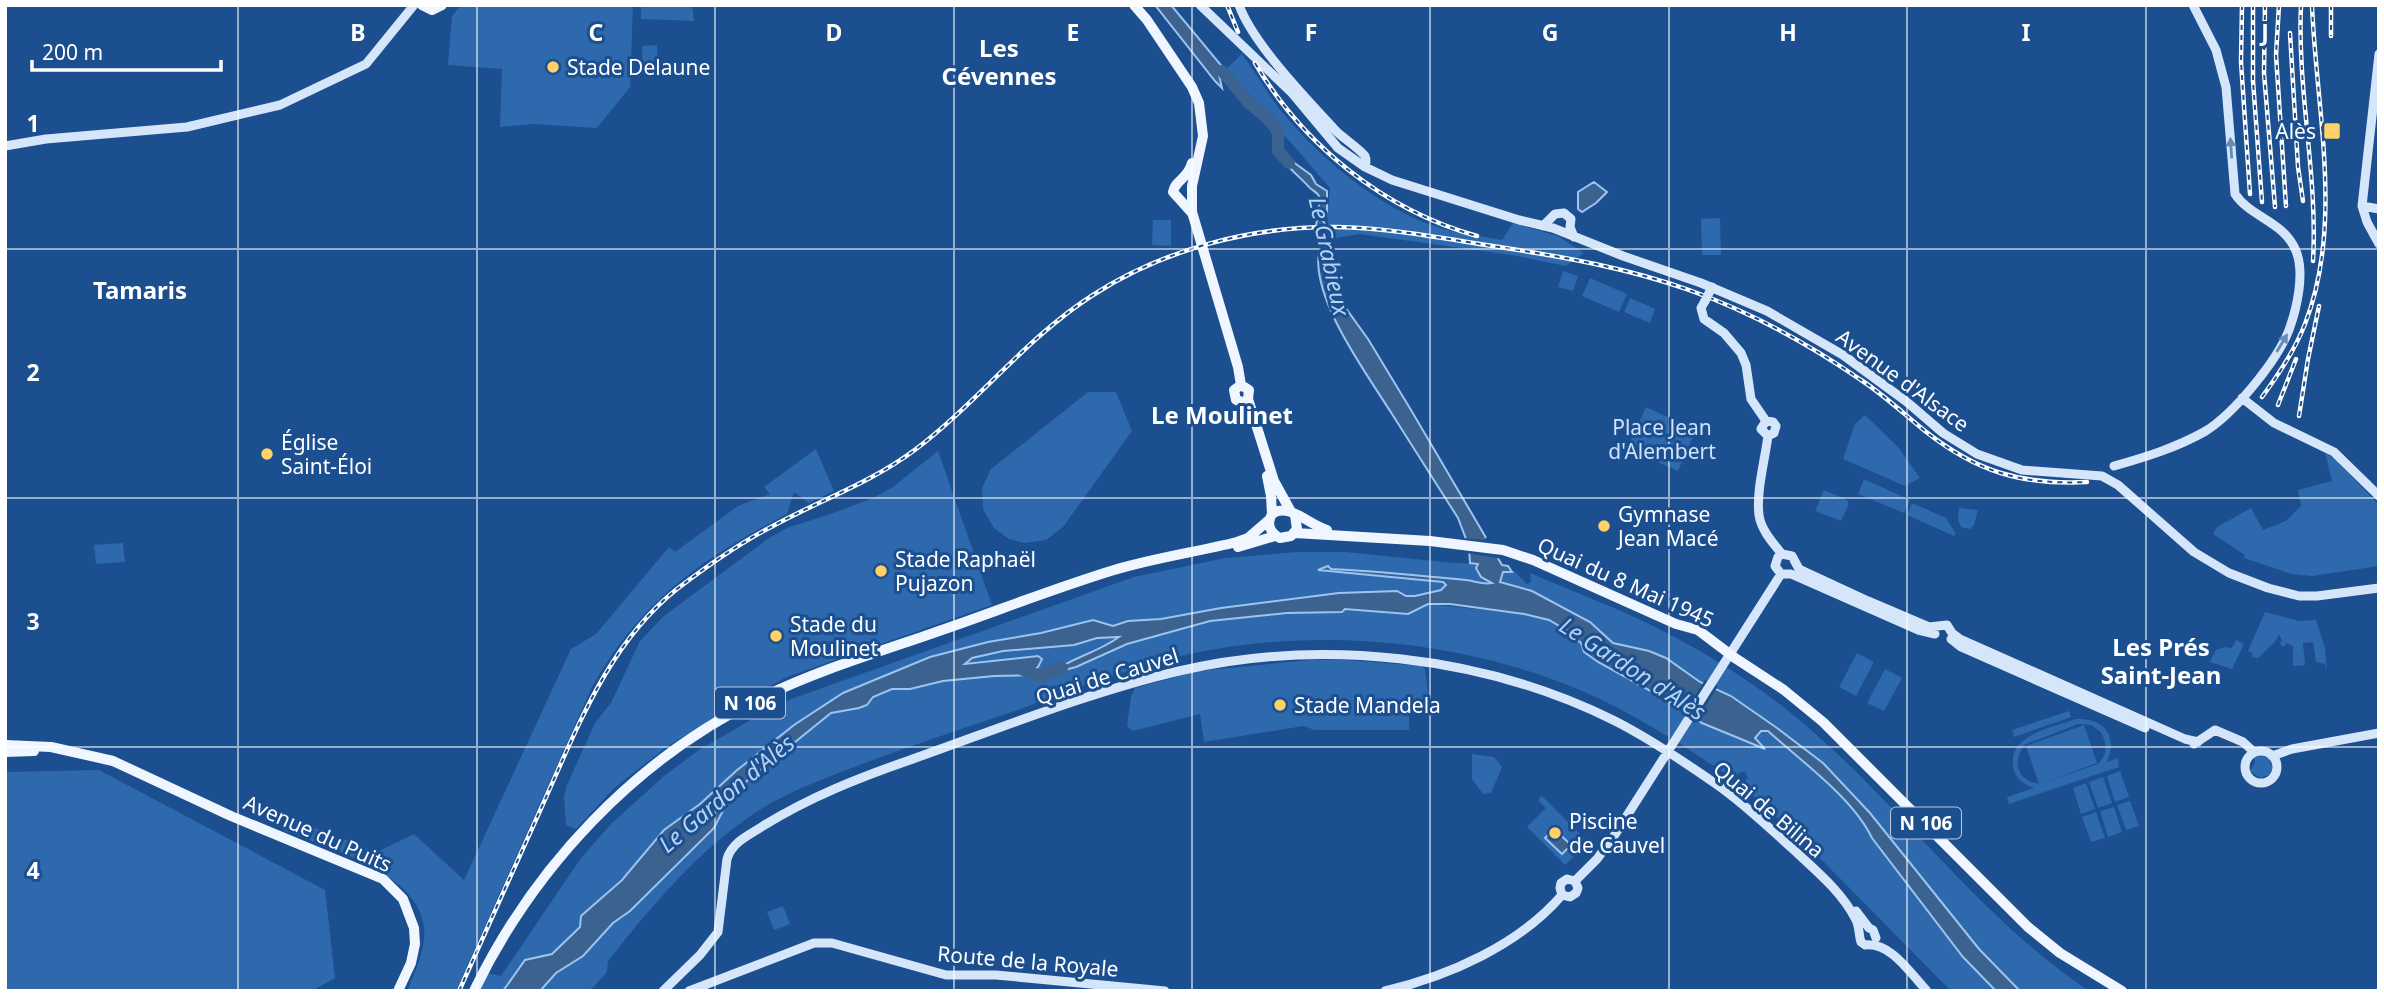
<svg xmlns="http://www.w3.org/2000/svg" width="2384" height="996" font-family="'Noto Sans',sans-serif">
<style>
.green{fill:#2e69ad;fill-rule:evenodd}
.water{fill:#3c6290;stroke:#9cc4f0;stroke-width:2}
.pier{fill:#1b4f8f}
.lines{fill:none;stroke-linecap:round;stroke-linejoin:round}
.river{stroke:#3c6290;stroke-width:12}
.secondary{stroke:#d6e6fa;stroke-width:9}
.primary{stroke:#f0f6ff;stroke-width:10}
.rail-casing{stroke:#fff;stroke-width:4.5}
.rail{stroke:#1b4f8f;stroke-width:2;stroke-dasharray:5;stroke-linecap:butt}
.secondary-bridge{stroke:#d6e6fa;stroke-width:9}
.oneway{fill:#668bba}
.grid{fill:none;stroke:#fff;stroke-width:2;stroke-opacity:0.55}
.poi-dot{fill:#ffd166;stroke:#1b4f8f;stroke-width:2.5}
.labels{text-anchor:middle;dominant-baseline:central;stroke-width:6;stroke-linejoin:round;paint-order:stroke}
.shield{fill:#1b4f8f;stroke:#bbcadd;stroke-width:2}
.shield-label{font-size:19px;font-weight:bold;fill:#fff}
.poi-label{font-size:21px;fill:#fff;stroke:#1b4f8f;text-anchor:start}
.street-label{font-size:21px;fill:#fff;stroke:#1b4f8f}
.park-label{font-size:21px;fill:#cfe3fa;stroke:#1b4f8f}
.water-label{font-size:23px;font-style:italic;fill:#b5d3f5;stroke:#1b4f8f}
.quarter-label{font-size:24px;font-weight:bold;fill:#fff;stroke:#1b4f8f}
.grid-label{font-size:23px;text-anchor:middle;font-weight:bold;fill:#fff;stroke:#1b4f8f;stroke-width:6;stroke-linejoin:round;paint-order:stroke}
</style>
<rect width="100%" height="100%" fill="#1b4f8f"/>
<path class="green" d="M461 5H633L630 87 597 128 534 124 500 127 502 69 448 65 452 16Z
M641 5H692L694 21 641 19Z
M657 45 658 73H643L642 46Z
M1242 54C1255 71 1265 90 1278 107 1316 155 1376 206 1434 226 1455 233 1480 236 1502 240L1513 223 1558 236 1584 253 1566 266 1512 255 1359 234 1331 239 1327 216 1330 188 1286 137 1278 132 1251 96 1225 70Z
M1720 218 1721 255H1702L1701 219Z
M1153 220H1171V246L1152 245Z
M1563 271 1578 276 1573 291 1558 287Z
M1590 278 1627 294 1619 312 1582 296Z
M1630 298 1655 309 1650 323 1624 312Z
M1088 392H1116L1132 431 1063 527 1046 540 1025 543 1009 539 994 528 983 509 982 488 991 469Z
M1646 407 1696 430 1678 471 1627 449Z
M1865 415 1899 448 1920 478 1905 486 1843 459 1855 424Z
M816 449 834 491 809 503 794 492 787 514C701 559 641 601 592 687L456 991H407C415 972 426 949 424 928 419 872 327 848 283 830L287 817 377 852 414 834 464 880 571 649 596 634 669 547 675 552 738 506 770 494 764 487Z
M938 451 992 605 787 677 744 700 668 746 614 788 576 829 566 825 564 797 567 785 595 723 611 703 640 641 664 616 769 538 789 527 828 515 873 498 893 487Z
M2325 453 2335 459 2379 505V566L2312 576 2292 574 2244 558 2245 555 2213 534 2217 527 2251 508 2263 530 2286 521 2301 506 2298 490 2332 481Z
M1864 479 1910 500 1904 513 1858 494Z
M1824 490 1847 500 1849 504 1841 521 1815 511Z
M1912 503 1946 518 1956 534 1954 536 1907 515Z
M1959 508 1978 510 1974 525 1970 529 1961 527 1958 520Z
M123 543 125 562 96 564 94 545Z
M1298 552H1346L1454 563 1478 564 1481 577 1494 583C1483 585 1472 580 1461 579 1417 576 1374 571 1331 569L1326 572 1384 575 1443 582 1446 585 1441 590 1415 596H1406L1397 591 1339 593 1276 600 1161 619 1128 621 1113 626 1093 620 1041 633 988 642 930 657 843 693 794 725 736 771 581 916 580 927 552 954 525 960 503 991H479L487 973 501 976 581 858 611 824 664 776 699 750 780 703 1134 577 1225 558Z
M1513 570 1527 584 1531 582 1530 573C1573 592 1619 608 1661 630 1710 655 1761 687 1803 723 1903 808 1980 918 2089 991H2020L1979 949 1870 813 1753 711 1731 696 1700 682 1666 658 1649 651 1613 643 1590 622 1532 591 1499 582 1503 572Z
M1428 604 1524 614 1549 620 1566 630 1581 643 1584 652 1598 662 1676 705 1702 723 1761 747 1755 739 1756 734 1761 731H1768C1800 761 1853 798 1872 838L1963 957 1996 991H1951L1800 838 1741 785 1748 778 1745 772H1741L1733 779C1680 743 1625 707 1565 684 1450 639 1315 628 1194 653 1126 667 1062 695 997 717 947 734 898 750 849 769 818 781 786 793 758 811 698 850 652 906 608 961L607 972 590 991H540L556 973 583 956 613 923 630 911 714 828 732 793 831 713 859 708 867 705 873 697 892 689H910L943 681 994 676 1033 675 990 662 964 664 972 658 1003 651 1074 645 1097 638 1121 637 1062 664 1051 674 1076 667 1127 644 1210 621 1287 613 1342 612 1345 609 1408 614Z
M2265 612 2299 621 2316 620 2325 648 2327 671 2325 664 2316 662 2313 642 2303 643 2305 665 2293 666V646L2286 643 2284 647 2280 644 2282 640 2279 635 2274 643 2258 658 2252 657V653L2248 651Z
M2236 640 2244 644 2232 669 2210 662 2216 650 2225 647 2232 648Z
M1857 653 1874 662 1856 696 1839 687Z
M1310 660H1345L1422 666 1425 669 1431 715H1409V730H1314L1304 726 1204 742 1200 714 1133 731 1127 726 1131 697 1135 688 1198 671Z
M1885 669 1902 678 1884 711 1867 703Z
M2069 711 2071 717 2014 737 2012 730Z
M2076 719C2104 718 2118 735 2107 762L2118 758 2119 767 2009 804 2007 797 2034 788C2023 784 2014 778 2013 765 2009 734 2054 727 2076 719ZM2078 724 2091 725 2101 732C2107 744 2108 754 2098 764L2040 784 2097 763 2084 725 2026 746 2039 784C2017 780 2012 763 2024 745Z
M1472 754 1494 757 1502 767 1491 793 1483 794 1472 779Z
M2263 755 2270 759 2273 769 2269 775 2260 778 2250 771 2255 763 2254 757Z
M99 770 325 890 335 978 312 991H5V772Z
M2120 771 2129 797 2115 802 2107 776Z
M2103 777 2112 803 2098 808 2089 782Z
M2086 783 2095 809 2081 814 2073 788Z
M1542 796 1588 842 1565 865 1527 827 1546 808 1538 800Z
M2130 801 2139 826 2126 830 2117 805Z
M2114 807 2122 832 2108 837 2100 811Z
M2096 812 2105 838 2091 842 2082 817Z
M783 906 790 924 774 930 767 912Z"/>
<path class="water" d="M1155 5H1171L1225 70 1232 82 1219 75 1222 88 1215 81Z
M1278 151 1311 175 1316 184 1327 191V216L1322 219 1329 231 1330 248 1340 300 1368 339 1411 410 1502 565 1508 566 1512 572H1503L1500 582 1532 591 1590 622 1613 643 1649 651 1666 658 1700 682 1731 696 1777 728 1823 763 1870 813 1979 949 2020 991H1996L1963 957 1872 838C1853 798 1801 761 1768 731H1761L1755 738 1765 749 1702 723 1676 705 1598 662 1584 652 1581 643 1566 630 1549 620 1524 614 1450 604H1428L1408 614 1345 609 1342 612 1287 613 1210 621 1127 644 1076 667 1049 674C1070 658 1097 653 1119 637L1097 638 1074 645 1003 651 972 658 965 664 1038 656 1042 659 1038 667 1032 671 1034 675 994 676 943 681 910 689H892L873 697 867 705 859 708 831 713 732 793 714 828 630 911 613 923 583 956 556 973 540 991H503L525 960 552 954 580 927 581 916 622 880 664 830 700 804 736 771 794 725 843 693 930 657 988 642 1041 633 1093 620 1113 626 1128 621 1161 619 1221 608 1339 593 1397 591 1406 596H1415L1441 590 1446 585 1443 582 1318 570 1328 566 1331 569C1376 571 1420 576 1466 580 1475 581 1483 585 1492 583L1481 577 1476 568 1478 564 1470 563 1469 547 1458 518C1436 483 1414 449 1392 414 1367 374 1311 299 1319 252L1324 261 1326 249 1321 233H1315L1320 198C1317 191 1312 191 1308 186 1299 176 1282 163 1278 151Z
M1594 182 1607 192 1596 203 1582 212 1578 209V192Z
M1554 829 1571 845 1562 854 1545 838Z"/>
<path class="pier" d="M1489 535 1502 559 1466 553 1465 538 1484 540Z
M1705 680 1718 686 1695 723 1683 715Z"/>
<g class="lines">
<path class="river" d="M1222 71 1248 102 1270 121 1278 132V151L1289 163
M1021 669 1040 676 1062 668"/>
<path class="secondary" d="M1200 5 1292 93 1338 148 1365 167 1392 180 1519 220 1553 228 1623 256 1701 283 1767 311 1843 355 1907 402 1943 433 1977 454 2022 470 2102 476 2118 485 2194 552 2229 573 2268 588 2299 596H2317L2379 588
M1239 5C1253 44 1307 99 1336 131 1343 138 1360 149 1365 156 1367 161 1366 162 1365 167
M2379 54 2362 206 2367 222 2379 244
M5 146 46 139 187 127 280 105 366 64 414 5
M2362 206 2379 209
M1543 226 1555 214 1564 213 1571 219 1570 227 1574 237
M1705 301 1701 308 1704 319 1724 333 1741 353 1746 365 1751 399 1766 421
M2242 398 2274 423 2334 452 2379 496
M1766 421 1773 422 1776 426 1774 433 1768 436
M1766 421 1761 429 1768 436
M1768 436C1765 459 1756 492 1759 515 1761 530 1773 543 1782 554
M2114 466C2146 457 2175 448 2204 432 2233 415 2277 361 2289 330 2297 308 2305 273 2296 251 2284 221 2251 218 2235 194L2226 87 2216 50 2193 5
M1782 554 1792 556 1799 569 1868 601 1929 627 1947 625 1952 633 1960 639 2185 739 2198 742
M1781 574H1791L1918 630 1935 634
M1781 574 1775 566 1778 557 1782 554
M1951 639 1961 647 2145 728
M2194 744 2215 730 2243 742 2254 752
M2245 767a16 16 0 1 1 32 0a16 16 0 1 1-32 0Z
M2272 756 2292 749 2379 733
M1575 881 1597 859 1614 836 1781 574
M1562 895 1570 897 1576 893 1578 888 1575 881
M1562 895 1560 888 1561 883 1567 879 1575 881
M1856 911 1869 928 1873 930 1876 938
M663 991 700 955 718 932 727 859C732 842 749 835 763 826 810 797 858 778 910 760 998 729 1089 692 1179 671 1320 638 1482 655 1613 720 1649 738 1683 761 1716 784 1745 804 1769 828 1795 851 1816 871 1841 891 1855 918 1860 926 1858 933 1861 942L1865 945C1891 942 1910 973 1927 991
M689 991 814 943H832L946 975H996L1165 991
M1385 991C1449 976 1519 945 1562 895"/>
<path class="primary" d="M422 5 432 10 442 5
M1134 5 1147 20 1192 87 1199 103 1203 136 1192 186V212L1238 367 1241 385
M1191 212 1173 192C1175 180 1188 179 1192 163
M1241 385 1249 390 1248 399 1274 481 1290 510
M1241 385 1234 390 1236 400 1243 402
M1267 476 1271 496 1272 514
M1295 515 1297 529 1291 536 1280 538C1270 533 1266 524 1272 514 1288 502 1308 524 1327 530
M1295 533 1430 541 1503 550 1533 560 1676 624 1698 630 1735 658 1784 690 1823 722 2028 927 2060 953 2122 991
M1238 547 1275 536
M5 745 51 747 113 761 231 816 383 879 403 899 414 928 415 944 411 963 398 991
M5 752 34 751
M474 991C534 867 636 758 761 698 818 670 879 652 939 631 997 611 1055 588 1114 570 1154 558 1196 552 1237 542L1248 538 1270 519"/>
<g class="rail-casing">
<path id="rail" d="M1227 5 1238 32
M2242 5 2241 62 2250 194
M2253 5V81L2262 202
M2265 5 2264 73 2275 207
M2279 5 2276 55 2286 206
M2301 5C2297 91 2318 176 2313 261
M2331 5V36
M2290 33 2298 167 2303 201
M1255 63C1303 145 1384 210 1477 236
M2262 397C2279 374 2295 350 2305 324 2344 224 2316 109 2312 5
M2278 405 2296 359
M2299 416 2308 359 2319 306
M459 991C487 928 515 866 543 804 578 726 609 643 677 589 707 566 738 544 771 527 820 500 871 483 916 449 978 402 1027 337 1093 295 1164 249 1253 226 1337 227 1392 228 1446 239 1499 247 1564 257 1627 268 1689 290 1751 312 1807 343 1861 380 1884 395 1904 414 1925 431 1977 472 2021 485 2087 482"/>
</g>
<use href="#rail" class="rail"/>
<path class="secondary-bridge" d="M1705 301 1712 287"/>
</g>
<defs><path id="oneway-solid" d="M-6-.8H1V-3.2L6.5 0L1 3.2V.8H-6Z" transform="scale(1.75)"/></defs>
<g class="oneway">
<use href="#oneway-solid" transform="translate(2231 148) rotate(-94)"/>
<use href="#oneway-solid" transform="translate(2282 343) rotate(-59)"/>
</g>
<path class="grid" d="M238 5V991M477 5V991M715 5V991M954 5V991M1192 5V991M1430 5V991M1669 5V991M1907 5V991M2146 5V991M5 249H2379M5 498H2379M5 747H2379"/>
<g class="poi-dot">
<circle cx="553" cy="67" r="7"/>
<rect x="2323" y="122" width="18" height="18" rx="3.5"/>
<circle cx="267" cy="454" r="7"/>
<circle cx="1604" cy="526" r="7"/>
<circle cx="881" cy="571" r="7"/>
<circle cx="776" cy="636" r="7"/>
<circle cx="1280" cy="705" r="7"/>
<circle cx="1555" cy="833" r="7"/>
</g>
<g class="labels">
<g class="shield">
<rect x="715" y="687.5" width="70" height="31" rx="5"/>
<rect x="1891" y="807.5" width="70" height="31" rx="5"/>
</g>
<g class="shield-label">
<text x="750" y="703">N 106</text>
<text x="1926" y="823">N 106</text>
</g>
<g class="poi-label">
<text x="567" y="67">Stade Delaune</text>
<text x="2316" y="131" text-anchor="end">Alès</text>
<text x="281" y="442">Église<tspan x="281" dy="24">Saint-Éloi</tspan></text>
<text x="1618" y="514">Gymnase<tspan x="1618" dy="24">Jean Macé</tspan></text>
<text x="895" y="559">Stade Raphaël<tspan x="895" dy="24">Pujazon</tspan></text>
<text x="790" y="624">Stade du<tspan x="790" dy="24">Moulinet</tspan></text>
<text x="1294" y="705">Stade Mandela</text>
<text x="1569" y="821">Piscine<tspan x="1569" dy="24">de Cauvel</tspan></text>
</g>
<g class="street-label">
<text transform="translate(1903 380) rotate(36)">Avenue d'Alsace</text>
<text transform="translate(1626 582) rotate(24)">Quai du 8 Mai 1945</text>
<text transform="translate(1107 676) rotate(-17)">Quai de Cauvel</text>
<text transform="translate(1769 809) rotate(40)">Quai de Bilina</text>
<text transform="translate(318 833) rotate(24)">Avenue du Puits</text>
<text transform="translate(1028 961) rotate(5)">Route de la Royale</text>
</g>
<g class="park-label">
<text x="1662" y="427">Place Jean<tspan x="1662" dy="24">d'Alembert</tspan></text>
</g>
<g class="water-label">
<text transform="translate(1330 256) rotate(78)">Le Grabieux</text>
<text transform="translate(1633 668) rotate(33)">Le Gardon d'Alès</text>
<text transform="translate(726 793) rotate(-40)">Le Gardon d'Alès</text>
</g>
<g class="quarter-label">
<text x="999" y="47">Les<tspan x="999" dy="28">Cévennes</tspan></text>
<text x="140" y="289">Tamaris</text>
<text x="1222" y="414">Le Moulinet</text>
<text x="2161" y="646">Les Prés<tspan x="2161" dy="28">Saint-Jean</tspan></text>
</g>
</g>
<g class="grid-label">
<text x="358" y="41">B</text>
<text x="596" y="41">C</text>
<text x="834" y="41">D</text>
<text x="1073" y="41">E</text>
<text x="1311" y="41">F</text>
<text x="1550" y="41">G</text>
<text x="1788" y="41">H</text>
<text x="2026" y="41">I</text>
<text x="2265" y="41">J</text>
<text x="33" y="132">1</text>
<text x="33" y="381">2</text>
<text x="33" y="630">3</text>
<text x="33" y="879">4</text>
</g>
<rect width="2384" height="996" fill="none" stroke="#ffffff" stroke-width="14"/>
<path d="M32 60v10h189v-10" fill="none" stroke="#ffffff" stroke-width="3.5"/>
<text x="42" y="60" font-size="21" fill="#ffffff" stroke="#1b4f8f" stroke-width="5" paint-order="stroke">200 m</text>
</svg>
